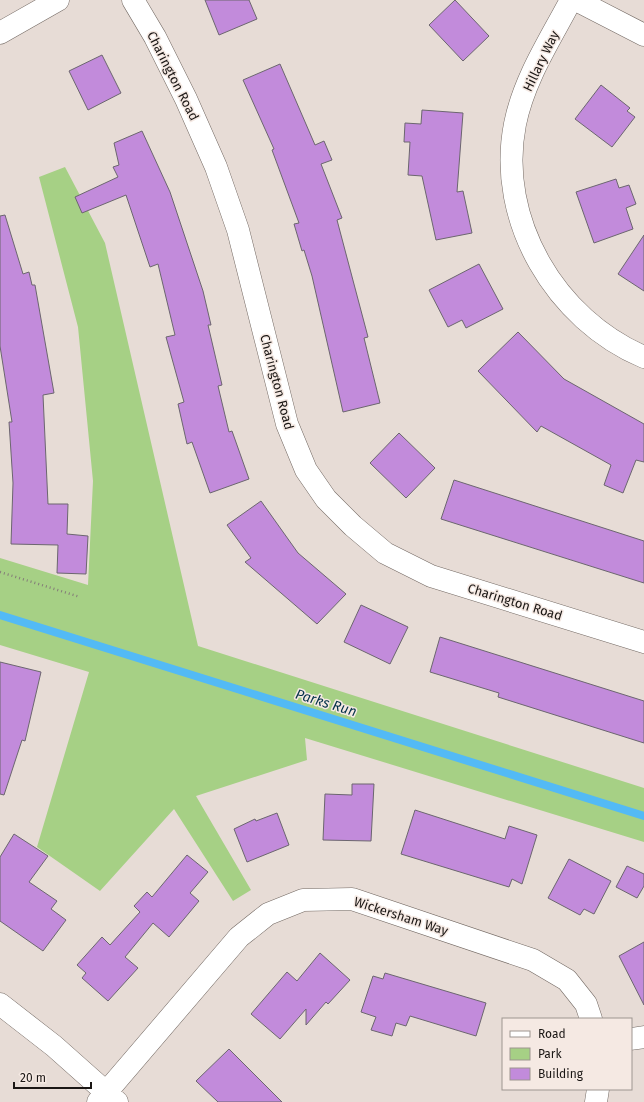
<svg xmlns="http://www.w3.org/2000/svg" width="644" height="1102" font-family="'Fira Sans',sans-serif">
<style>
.green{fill:#a6d085}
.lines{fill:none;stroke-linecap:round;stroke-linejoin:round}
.stream{stroke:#53baf5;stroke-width:8}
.building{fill:#c28bdb;stroke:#6c666f}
.minor-casing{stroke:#736963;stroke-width:23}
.path{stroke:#847c78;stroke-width:2.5;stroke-dasharray:1 3;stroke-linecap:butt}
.minor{stroke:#fff;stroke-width:22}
.labels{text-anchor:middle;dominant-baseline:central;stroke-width:3;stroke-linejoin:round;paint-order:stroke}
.street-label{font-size:13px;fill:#1a1614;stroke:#f5e9e3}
.water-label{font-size:14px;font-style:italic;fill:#023048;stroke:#f5e9e3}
</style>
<rect width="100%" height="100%" fill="#e7dcd6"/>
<path class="green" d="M65 167 105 243 198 646 644 788V842L305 738 307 760 196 796 251 890 233 901 174 809 100 891 37 847 89 672 0 645V558L88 585 93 481 78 327 39 177Z"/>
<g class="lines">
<path class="stream" d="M0 615 644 816"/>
</g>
<path class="building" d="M205 0H249L257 19 219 35Z
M455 0 489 36 463 61 429 25Z
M102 55 121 93 88 110 69 71Z
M280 64 315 145 324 141 332 160 321 164 342 218 337 220 368 337 364 338 380 403 343 412 312 276 304 250 302 251 294 224 299 223 272 150 274 149 243 80Z
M601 85 630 108 627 111 635 117 612 147 575 119Z
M422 110 463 113 457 192 463 191 472 233 436 240 422 176 408 175 410 142H404L405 123 421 124Z
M142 131 170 192 203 291 211 325H208L222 385 218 386 229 432 232 431 249 479 210 493 192 442 187 444 178 404 184 402 166 337 175 335 158 264 150 267 126 195 82 213 75 197 118 177 113 167 119 165 114 143Z
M616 179 619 188 629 185 636 204 626 208 633 229 594 243 576 192Z
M5 215 23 274 29 272 32 285H35L54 393 43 395 48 504H68L67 534 88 536 86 574 57 573 58 545 11 544 13 483 9 422H12L0 346V216Z
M644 235V291L618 274Z
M479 264 503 309 466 328 462 320 448 327 429 290Z
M518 332 564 379 644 424V462L636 460 623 493 604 485 611 465 541 426 537 432 478 371Z
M399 433 435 468 406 498 370 463Z
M454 480 644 541V583L441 519Z
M261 501 298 553 346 594 317 624 245 562 251 558 227 525Z
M361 605 408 627 390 664 344 642Z
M440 637 644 701V743L498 697 499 693 430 672Z
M0 662 41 672 25 741 22 740 4 795 0 794Z
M352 784H374L371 841 323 840 325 794 352 795Z
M415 810 505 839 509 826 537 835 522 884 512 879 509 887 401 854Z
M277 813 289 845 247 862 234 829 255 819 256 821Z
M14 834 48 856 29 882 57 901 51 909 66 920 43 951 0 921V857Z
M187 855 208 872 190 893 199 901 169 937 153 923 125 957 138 968 108 1001 82 978 86 973 77 965 102 937 110 945 140 912 134 906 147 892 152 897Z
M569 859 611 881 594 914 584 909 580 915 548 898Z
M627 866 644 874V886L637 898 616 887Z
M644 942V1005L619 956Z
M320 953 350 980 328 1004 326 1002 306 1025V1009L280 1039 251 1014 287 972 297 981Z
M385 973 486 1003 476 1036 410 1016 406 1026 396 1023 392 1036 371 1030 376 1017 361 1012 373 976 383 979Z
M229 1049 282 1102H218L196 1081Z"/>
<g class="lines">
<g class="minor-casing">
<path id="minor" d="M133 0 155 37 186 99 216 167 238 230 287 424 306 470 326 499 353 526 385 553 431 576 644 642
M571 0C550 40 524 79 515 124 496 220 556 320 644 357
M576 0 644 35
M0 33 58 0
M0 1004 54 1046 117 1102
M631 1039 644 1037
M98 1102 239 937 268 914 303 900 352 899 533 960 567 980 586 1004 591 1019
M596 1102 598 1089"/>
</g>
<path class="path" d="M0 572 80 597"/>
<use href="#minor" class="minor"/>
</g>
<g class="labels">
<g class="street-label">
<text transform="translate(541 61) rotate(-64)">Hillary Way</text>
<text transform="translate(173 76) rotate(63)">Charington Road</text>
<text transform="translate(277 382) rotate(75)">Charington Road</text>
<text transform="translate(515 602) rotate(17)">Charington Road</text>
<text transform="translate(401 916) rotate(18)">Wickersham Way</text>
</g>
<g class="water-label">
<text transform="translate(326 703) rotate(17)">Parks Run</text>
</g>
</g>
<rect x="502" y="1018" width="130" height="72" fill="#f5e9e3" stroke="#9d9590"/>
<rect x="510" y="1031" width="20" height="6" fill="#ffffff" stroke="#9d9590"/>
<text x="538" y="1038" font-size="12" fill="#1a1614">Road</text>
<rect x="510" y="1048" width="20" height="12" fill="#a6d085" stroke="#9d9590"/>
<text x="538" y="1058" font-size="12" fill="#1a1614">Park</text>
<rect x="510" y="1068" width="20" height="12" fill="#c28bdb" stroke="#9d9590"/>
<text x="538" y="1078" font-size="12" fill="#1a1614">Building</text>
<path d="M14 1082v6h77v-6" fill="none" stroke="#1a1614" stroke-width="2"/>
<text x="20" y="1082" font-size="12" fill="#1a1614" stroke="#f5e9e3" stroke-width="3" paint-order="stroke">20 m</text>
</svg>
